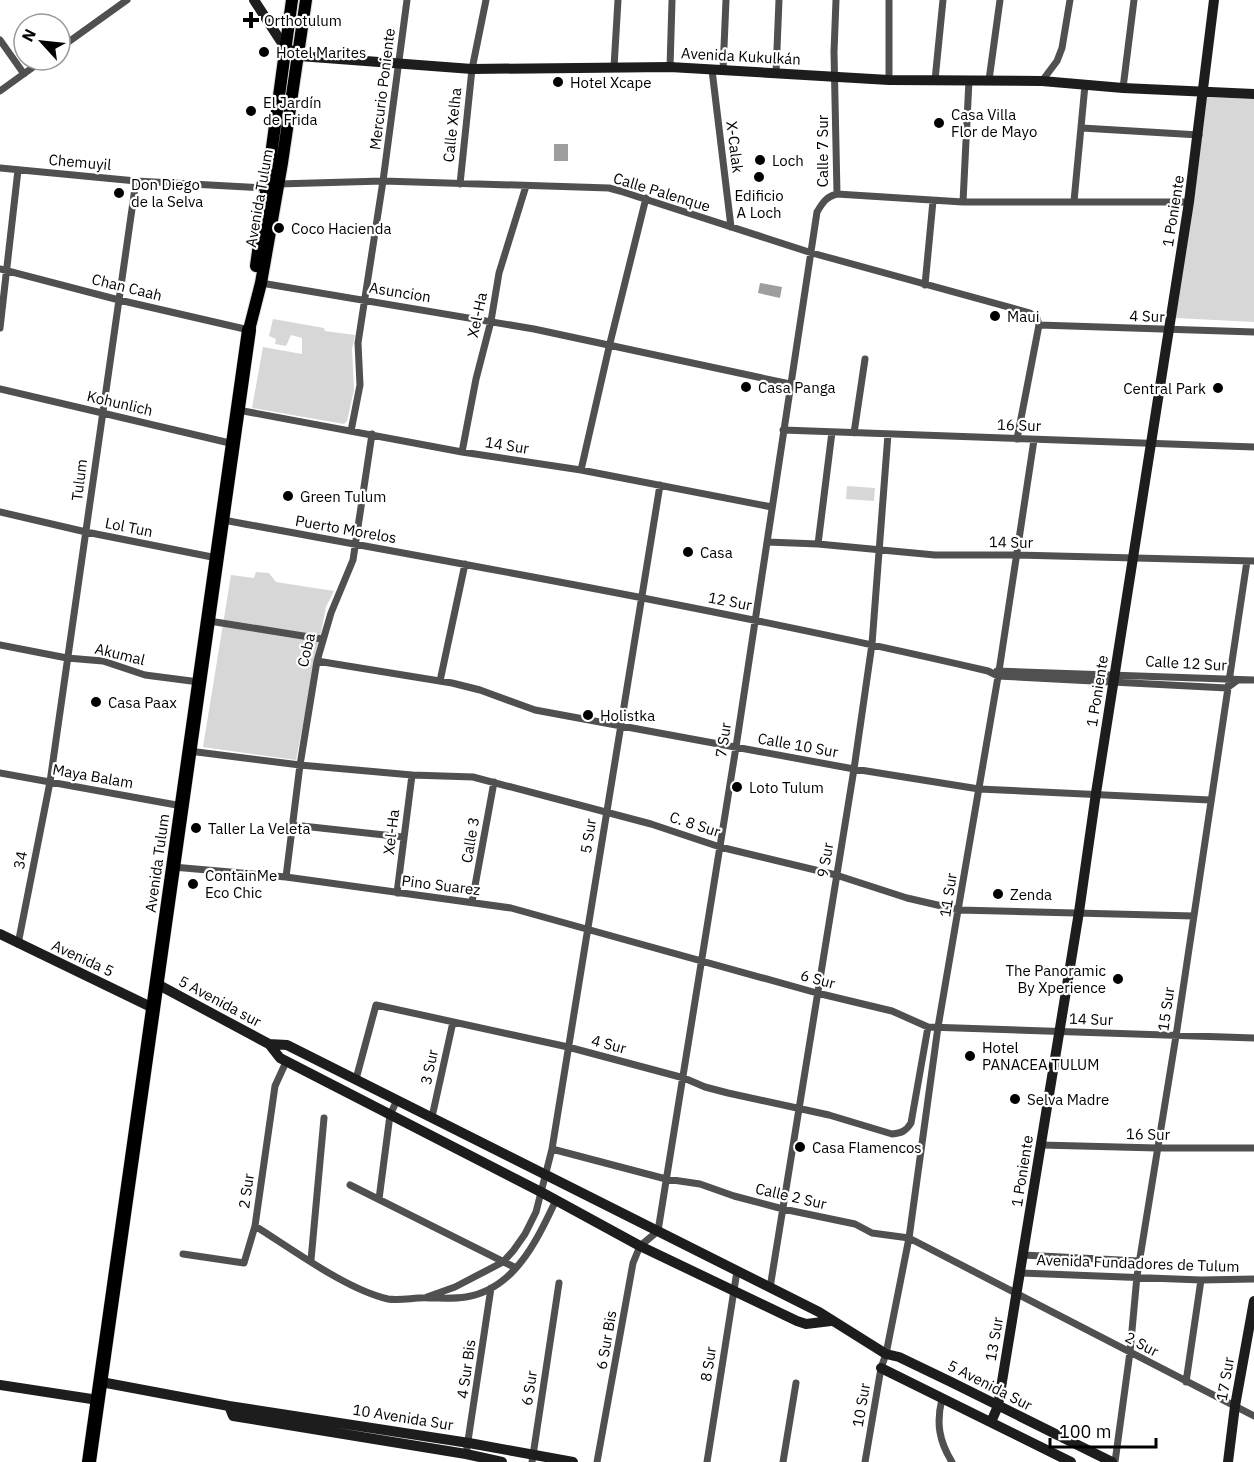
<svg xmlns="http://www.w3.org/2000/svg" width="1254" height="1462" font-family="'IBM Plex Sans',sans-serif">
<style>
.green{fill:#d7d7d7}
.water{fill:#9e9e9e}
.lines{fill:none;stroke-linecap:round;stroke-linejoin:round}
.primary-casing{stroke:#dbdbdb;stroke-width:14}
.highway-casing{stroke:#dbdbdb;stroke-width:15}
.street{stroke:#505050;stroke-width:7}
.secondary{stroke:#1d1d1d;stroke-width:10}
.primary{stroke:#000;stroke-width:12}
.highway{stroke:#000;stroke-width:14}
.poi-dot{fill:#000;stroke:#fff;stroke-width:2}
.labels{text-anchor:middle;dominant-baseline:central;stroke-width:4.5;stroke-linejoin:round;paint-order:stroke}
.poi-label{font-size:15px;fill:#000;stroke:#fff;text-anchor:start}
.street-label{font-size:15px;fill:#000;stroke:#fff}
</style>
<rect width="100%" height="100%" fill="#fff"/>
<path class="green" d="M1207 97 1254 99V322L1175 318Z
M273 319 324 328 325 331 355 335 352 349 354 390 347 421 344 424 252 408 263 347 302 354V338L291 335 286 346 275 344 276 339 269 336Z
M847 486 875 488 874 501 846 499Z
M256 572 269 573 276 582 334 591 326 607 296 760 203 747 231 575 254 578Z"/>
<path class="water" d="M554 144H568V161H554Z
M760 283 782 287 780 298 758 293Z"/>
<g class="lines">
<g class="primary-casing">
<path id="primary" d="M256 266 292 0
M249 330 261 283 282 163 306 0"/>
</g>
<g class="highway-casing">
<path id="highway" d="M89 1462 249 330"/>
</g>
<path class="street" d="M836 0 834 52 837 194
M0 40 24 74
M60 48 127 0
M614 67 618 0
M670 67 672 1
M712 70 731 227
M723 70 726 0
M776 73 779 0
M889 80V0
M935 80 943 0
M989 80 1000 0
M1042 81 1057 61 1062 48 1070 0
M1123 88 1134 0
M0 91 43 60
M1082 128 1199 135
M0 168 136 181 265 188 278 184 383 181 609 188 620 191 812 253 1030 313 1037 318 1039 325 1017 439
M460 184 472 69 486 0
M1074 201 1085 85
M963 202 969 80
M0 269 119 300 249 330
M261 283 534 329 790 384
M925 285 933 201
M1039 325 1254 332
M0 328 18 170
M0 389 234 444
M238 410 462 452 581 470 772 507
M783 430 1254 447
M351 431 360 385 358 343 383 181 407 0
M854 433 865 359
M462 452 476 379 491 321 499 273 526 186
M581 470 610 343 646 198
M0 512 86 532 217 558
M223 520C479 567 735 612 988 671L998 676 1227 688 1238 680
M767 542 818 544 935 555H1017L1254 561
M818 544 832 432
M209 621 322 639
M0 645 67 658 103 661 145 675 199 682
M317 661 452 683 480 690 535 710 854 769 979 789 1210 800
M997 671 1254 680
M440 681 465 564
M189 751 300 765 412 775 473 777 651 824 720 847 836 875 907 898 959 910 1194 916
M0 773 182 806
M293 825 403 837
M173 867 286 877 511 908 817 993 892 1011 928 1027 1254 1038
M286 877 300 765 317 661 331 613 353 560 372 434
M397 893 412 775
M472 902 494 782
M18 944 50 782 136 181
M356 1079 376 1005 568 1047 684 1078 705 1087 728 1093 829 1115 892 1134C902 1133 906 1131 911 1123L928 1027
M432 1117 453 1022
M1041 1145 1157 1148H1254
M552 1149 666 1179 700 1184 734 1196 783 1209 855 1224 872 1233 909 1238 1254 1416
M350 1185 516 1268
M379 1199 390 1115 397 1100
M255 1226C292 1249 347 1290 388 1299 401 1301 416 1297 429 1298 441 1298 454 1299 466 1297 515 1289 537 1240 556 1200
M183 1254 244 1263 255 1226 275 1086 286 1062
M1023 1255 1139 1261
M311 1260 324 1118
M1021 1273 1201 1280 1254 1279
M770 1288 854 769 872 644 888 434
M427 1297 455 1287 503 1262 513 1251 525 1234 536 1212 552 1149 660 485
M1186 1382 1201 1280
M942 1399C936 1423 939 1441 952 1462
M466 1454 491 1288
M532 1462 559 1283
M597 1462 633 1263 640 1246 658 1231 736 747 817 212C823 202 826 197 837 194L963 202H1189
M707 1462 737 1271
M783 1462 796 1383
M865 1462 881 1368 886 1354 909 1238 938 1027 999 671 1034 440
M1115 1462 1130 1352 1137 1276 1176 1036 1247 561"/>
<path class="secondary" d="M254 0 284 46 299 56 472 69 670 67 889 80 1042 81 1123 88 1254 94
M0 934 153 1008
M157 984 269 1044 280 1058 541 1192 640 1246 797 1321 806 1324 831 1321
M269 1044 287 1045 819 1312 886 1354 899 1357 951 1382 1112 1462
M881 1368 1071 1462
M101 1382 229 1406 469 1443 573 1462
M0 1385 98 1400
M229 1406 233 1416 466 1454 502 1462
M991 1422 998 1406 1079 912 1096 793 1189 202 1214 0
M1228 1462 1235 1406 1254 1301"/>
<use href="#primary" class="primary"/>
<use href="#highway" class="highway"/>
</g>
<g class="poi-dot">
<path d="M248 11h6v6h6v6h-6v6h-6v-6h-6v-6h6z"/>
<circle cx="264" cy="52" r="6"/>
<circle cx="558" cy="82" r="6"/>
<circle cx="251" cy="111" r="6"/>
<circle cx="939" cy="123" r="6"/>
<circle cx="760" cy="160" r="6"/>
<circle cx="759" cy="177" r="6"/>
<circle cx="119" cy="193" r="6"/>
<circle cx="279" cy="228" r="6"/>
<circle cx="995" cy="316" r="6"/>
<circle cx="746" cy="387" r="6"/>
<circle cx="1218" cy="388" r="6"/>
<circle cx="288" cy="496" r="6"/>
<circle cx="688" cy="552" r="6"/>
<circle cx="96" cy="702" r="6"/>
<circle cx="588" cy="715" r="6"/>
<circle cx="737" cy="787" r="6"/>
<circle cx="196" cy="828" r="6"/>
<circle cx="193" cy="884" r="6"/>
<circle cx="998" cy="894" r="6"/>
<circle cx="1118" cy="979" r="6"/>
<circle cx="970" cy="1056" r="6"/>
<circle cx="1015" cy="1099" r="6"/>
<circle cx="800" cy="1147" r="6"/>
</g>
<g class="labels">
<g class="poi-label">
<text x="264" y="20">Orthotulum</text>
<text x="276" y="52">Hotel Marites</text>
<text x="570" y="82">Hotel Xcape</text>
<text x="263" y="102">El Jardín<tspan x="263" dy="17">de Frida</tspan></text>
<text x="951" y="114">Casa Villa<tspan x="951" dy="17">Flor de Mayo</tspan></text>
<text x="772" y="160">Loch</text>
<text x="131" y="184">Don Diego<tspan x="131" dy="17">de la Selva</tspan></text>
<text x="759" y="195" text-anchor="middle">Edificio<tspan x="759" dy="17">A Loch</tspan></text>
<text x="291" y="228">Coco Hacienda</text>
<text x="1007" y="316">Maui</text>
<text x="758" y="387">Casa Panga</text>
<text x="1206" y="388" text-anchor="end">Central Park</text>
<text x="300" y="496">Green Tulum</text>
<text x="700" y="552">Casa</text>
<text x="108" y="702">Casa Paax</text>
<text x="600" y="715">Holistka</text>
<text x="749" y="787">Loto Tulum</text>
<text x="208" y="828">Taller La Veleta</text>
<text x="205" y="875">ContainMe<tspan x="205" dy="17">Eco Chic</tspan></text>
<text x="1010" y="894">Zenda</text>
<text x="1106" y="970" text-anchor="end">The Panoramic<tspan x="1106" dy="17">By Xperience</tspan></text>
<text x="982" y="1047">Hotel<tspan x="982" dy="17">PANACEA TULUM</tspan></text>
<text x="1027" y="1099">Selva Madre</text>
<text x="812" y="1147">Casa Flamencos</text>
</g>
<g class="street-label">
<text transform="translate(741 56) rotate(3)">Avenida Kukulkán</text>
<text transform="translate(382 89) rotate(-83)">Mercurio Poniente</text>
<text transform="translate(452 125) rotate(-84)">Calle Xelha</text>
<text transform="translate(735 147) rotate(83)">X-Calak</text>
<text transform="translate(822 151) rotate(-90)">Calle 7 Sur</text>
<text transform="translate(80 162) rotate(5)">Chemuyil</text>
<text transform="translate(662 192) rotate(17)">Calle Palenque</text>
<text transform="translate(259 198) rotate(-80)">Avenida Tulum</text>
<text transform="translate(1173 211) rotate(-81)">1 Poniente</text>
<text transform="translate(127 287) rotate(14)">Chan Caah</text>
<text transform="translate(400 292) rotate(9)">Asuncion</text>
<text transform="translate(477 315) rotate(-78)">Xel-Ha</text>
<text transform="translate(1147 316) rotate(2)">4 Sur</text>
<text transform="translate(120 403) rotate(13)">Kohunlich</text>
<text transform="translate(1019 425) rotate(2)">16 Sur</text>
<text transform="translate(507 445) rotate(9)">14 Sur</text>
<text transform="translate(79 480) rotate(-83)">Tulum</text>
<text transform="translate(129 527) rotate(11)">Lol Tun</text>
<text transform="translate(346 529) rotate(10)">Puerto Morelos</text>
<text transform="translate(1011 542) rotate(1)">14 Sur</text>
<text transform="translate(730 601) rotate(11)">12 Sur</text>
<text transform="translate(306 650) rotate(-77)">Coba</text>
<text transform="translate(120 654) rotate(14)">Akumal</text>
<text transform="translate(1186 663) rotate(3)">Calle 12 Sur</text>
<text transform="translate(1097 691) rotate(-81)">1 Poniente</text>
<text transform="translate(723 740) rotate(-81)">7 Sur</text>
<text transform="translate(798 745) rotate(10)">Calle 10 Sur</text>
<text transform="translate(93 776) rotate(10)">Maya Balam</text>
<text transform="translate(695 824) rotate(18)">C. 8 Sur</text>
<text transform="translate(391 832) rotate(-83)">Xel-Ha</text>
<text transform="translate(588 836) rotate(-81)">5 Sur</text>
<text transform="translate(470 840) rotate(-80)">Calle 3</text>
<text transform="translate(20 860) rotate(-79)">34</text>
<text transform="translate(825 860) rotate(-80)">9 Sur</text>
<text transform="translate(157 863) rotate(-82)">Avenida Tulum</text>
<text transform="translate(441 885) rotate(7)">Pino Suarez</text>
<text transform="translate(948 895) rotate(-81)">11 Sur</text>
<text transform="translate(83 958) rotate(25)">Avenida 5</text>
<text transform="translate(818 979) rotate(15)">6 Sur</text>
<text transform="translate(220 1001) rotate(28)">5 Avenida sur</text>
<text transform="translate(1166 1009) rotate(-82)">15 Sur</text>
<text transform="translate(1091 1019) rotate(2)">14 Sur</text>
<text transform="translate(609 1044) rotate(15)">4 Sur</text>
<text transform="translate(429 1067) rotate(-78)">3 Sur</text>
<text transform="translate(1148 1134) rotate(1)">16 Sur</text>
<text transform="translate(1022 1171) rotate(-81)">1 Poniente</text>
<text transform="translate(246 1191) rotate(-82)">2 Sur</text>
<text transform="translate(791 1196) rotate(13)">Calle 2 Sur</text>
<text transform="translate(1138 1263) rotate(2)">Avenida Fundadores de Tulum</text>
<text transform="translate(994 1339) rotate(-80)">13 Sur</text>
<text transform="translate(606 1340) rotate(-80)">6 Sur Bis</text>
<text transform="translate(1142 1344) rotate(28)">2 Sur</text>
<text transform="translate(708 1364) rotate(-81)">8 Sur</text>
<text transform="translate(466 1369) rotate(-82)">4 Sur Bis</text>
<text transform="translate(1225 1379) rotate(-80)">17 Sur</text>
<text transform="translate(990 1385) rotate(27)">5 Avenida Sur</text>
<text transform="translate(529 1388) rotate(-81)">6 Sur</text>
<text transform="translate(861 1405) rotate(-80)">10 Sur</text>
<text transform="translate(403 1417) rotate(9)">10 Avenida Sur</text>
</g>
</g>
<g transform="translate(42 42) rotate(297)"><circle r="28" fill="#ffffff" stroke="#999999" stroke-width="1.5"/>
<path d="M0-4.5L10 22L0 15L-10 22Z" fill="#000000"/>
<text y="-9" font-size="16" font-weight="bold" text-anchor="middle" fill="#000000">N</text>
</g>
<path d="M1050 1438v9h106v-9" fill="none" stroke="#000000" stroke-width="3"/>
<text x="1059" y="1438" font-size="18" fill="#000000" stroke="#ffffff" stroke-width="4.5" paint-order="stroke">100 m</text>
</svg>
